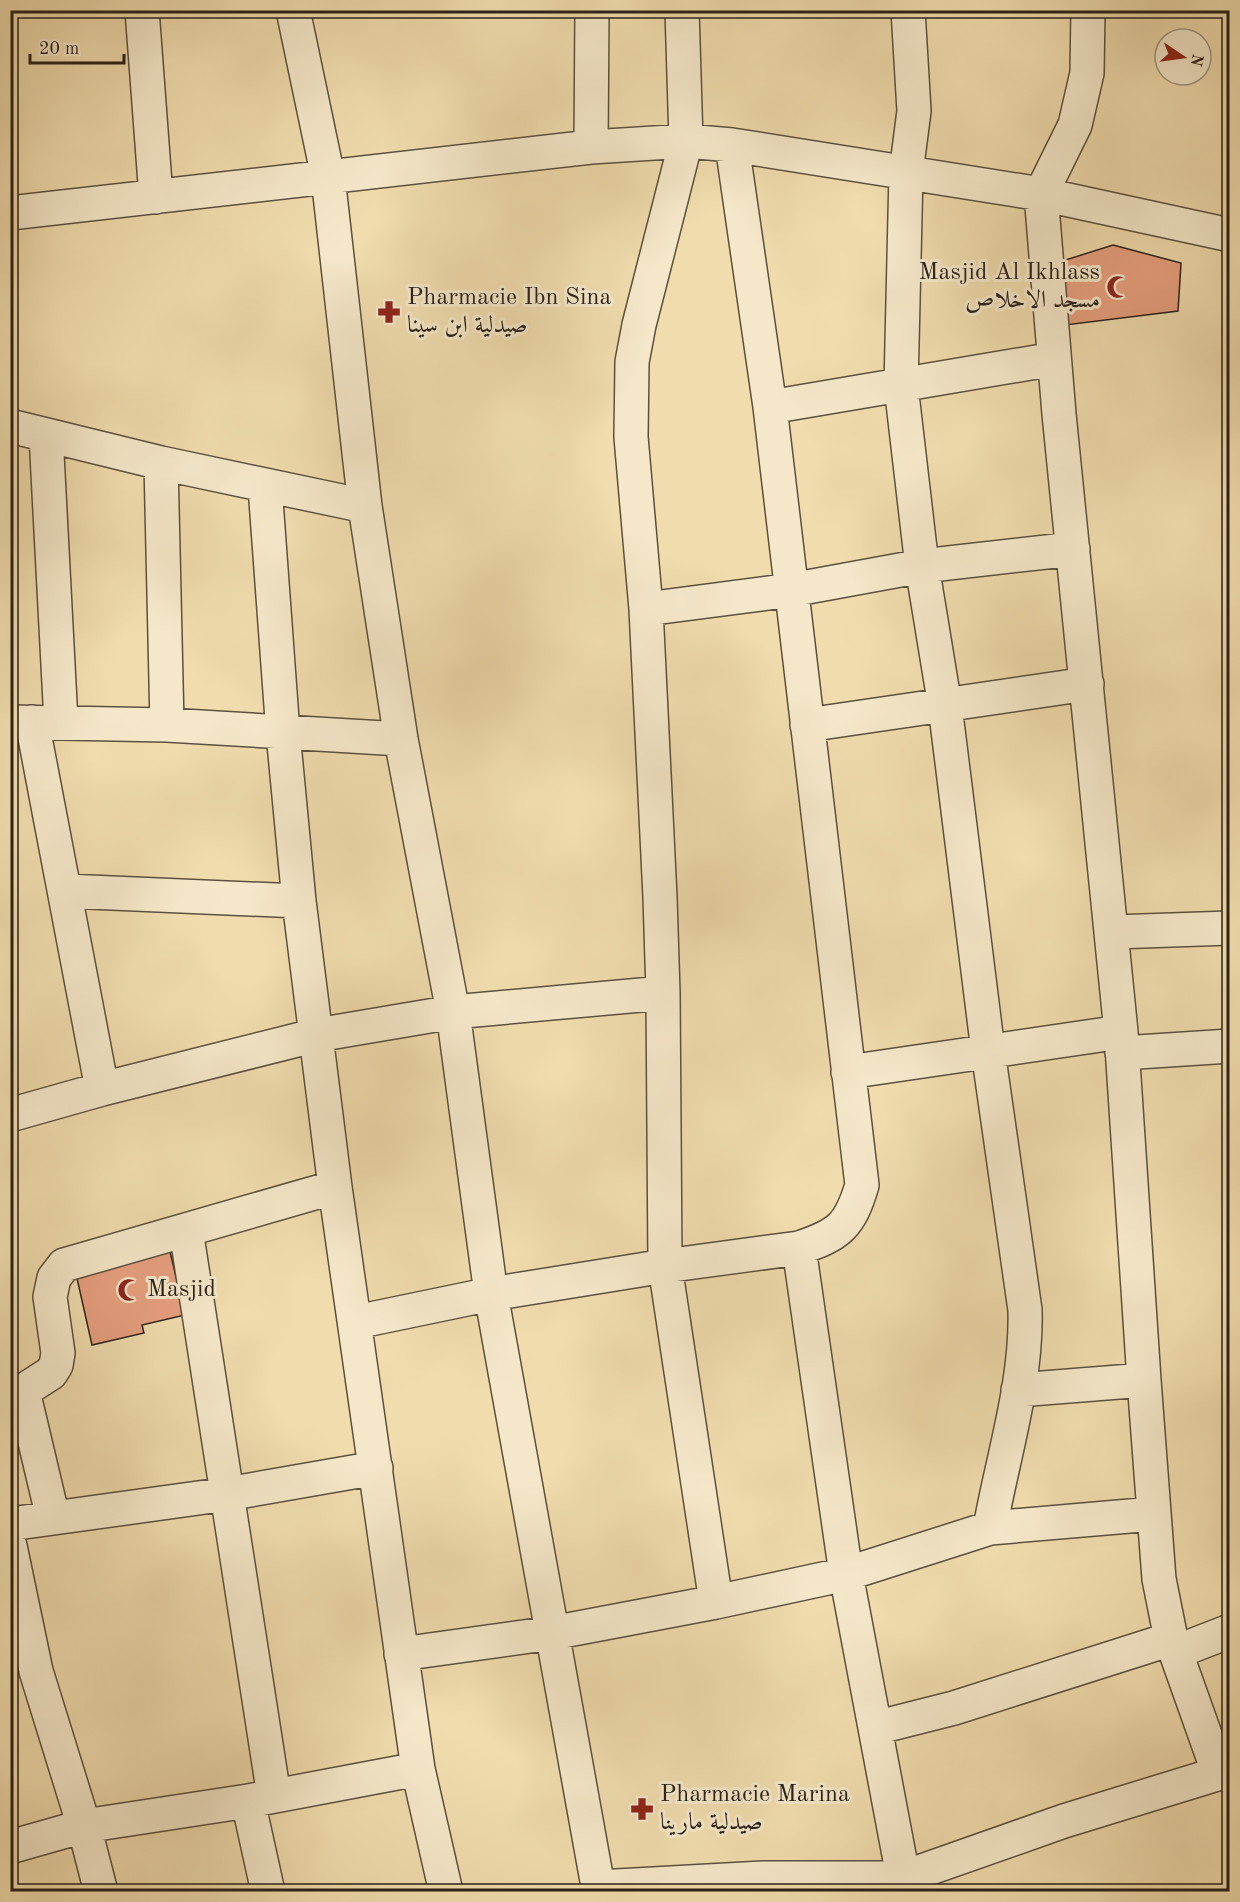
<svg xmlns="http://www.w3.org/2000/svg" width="1240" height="1902" font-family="'Old Standard TT',Amiri,serif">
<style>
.building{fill:#e79f7f;stroke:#2a2118;stroke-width:1.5}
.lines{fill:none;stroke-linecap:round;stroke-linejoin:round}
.minor-casing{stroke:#5c503d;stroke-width:36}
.minor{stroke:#f5e8ca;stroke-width:33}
.labels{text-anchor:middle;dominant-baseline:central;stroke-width:6;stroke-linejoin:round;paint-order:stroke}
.poi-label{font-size:24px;fill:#2a2118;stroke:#f5e8ca;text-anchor:start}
</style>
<rect width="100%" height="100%" fill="#f0dcad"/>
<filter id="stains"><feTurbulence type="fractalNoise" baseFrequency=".00333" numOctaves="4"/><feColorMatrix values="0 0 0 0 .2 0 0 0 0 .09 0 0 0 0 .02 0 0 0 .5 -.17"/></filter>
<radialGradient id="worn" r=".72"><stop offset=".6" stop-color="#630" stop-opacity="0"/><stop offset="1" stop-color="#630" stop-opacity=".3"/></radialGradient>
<path class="building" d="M1113 245 1181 263 1178 311 1057 326 1056 263Z
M168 1243 185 1315 142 1325 144 1333 92 1345 74 1265Z"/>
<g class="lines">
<g class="minor-casing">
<path id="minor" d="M142 10 156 197
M293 10 328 177 365 506 401 739 453 1012 491 1294 599 1892
M682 10 686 141 639 325 632 362 631 437 646 609 660 897 663 993 665 1266 716 1602
M1088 10 1087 73 1075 125 1041 194 1059 414 1121 1032 1144 1380 1159 1579 1171 1639 1219 1774
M591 147 592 10
M10 213 591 147 686 141 732 145 1041 194 1230 235
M770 407 1054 359
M10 426 161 463 365 506
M46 435 61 722
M161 463 167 725
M265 487 283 733 299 901 335 1187 418 1769 446 1892
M646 609 791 590 922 566 1073 549
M10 722 167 725 401 739
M32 722 102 1089
M807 725 1087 684
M66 891 299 901
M1113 932 1230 928
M1122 1053 1230 1046
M848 1072 1121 1032
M10 1115 102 1089 317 1035 453 1012 663 993
M186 1230 274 1796
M799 1248 846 1574 906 1892
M356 1322 491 1294 665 1266 799 1248C839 1235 850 1226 862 1185L770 407 732 145
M1018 1390 1144 1380
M23 1391 53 1518
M10 1394 23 1391 51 1373 56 1365 58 1353 50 1297 54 1278 64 1265 335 1187
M10 1524 227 1494 376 1468
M990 1528 1153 1514
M10 1546 36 1671 84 1826 101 1892
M1176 1652 1230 1631
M401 1654 552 1633 716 1602 846 1574 990 1528C1003 1456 1027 1383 1025 1310L988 1051 945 706 922 566 901 386 906 173 914 111 908 10
M875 1728 954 1708 1171 1639
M248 1801 268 1892
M10 1847 84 1826 248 1801 418 1769
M598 1887 763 1878H902L1064 1821 1230 1770"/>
</g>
<use href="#minor" class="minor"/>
</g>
<defs>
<g id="mosque-bare" transform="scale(1.8)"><path d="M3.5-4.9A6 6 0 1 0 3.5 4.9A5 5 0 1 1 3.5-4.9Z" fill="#8f2418" stroke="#f5e8ca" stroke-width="2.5" paint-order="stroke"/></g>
<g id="pharmacy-bare" transform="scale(1.8)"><path d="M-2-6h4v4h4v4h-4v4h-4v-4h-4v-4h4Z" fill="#8f2418" stroke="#f5e8ca" stroke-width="2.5" paint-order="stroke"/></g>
</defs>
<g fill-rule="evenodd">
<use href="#mosque-bare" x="1118" y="287"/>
<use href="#pharmacy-bare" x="389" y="312"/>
<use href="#mosque-bare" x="129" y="1290"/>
<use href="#pharmacy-bare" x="642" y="1809"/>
</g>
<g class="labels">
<g class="poi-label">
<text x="1100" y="273" text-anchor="end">Masjid Al Ikhlass<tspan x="1100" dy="28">مسجد الاخلاص</tspan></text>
<text x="407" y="298">Pharmacie Ibn Sina<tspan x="407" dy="28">صيدلية ابن سينا</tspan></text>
<text x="147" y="1290">Masjid</text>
<text x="660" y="1795">Pharmacie Marina<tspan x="660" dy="28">صيدلية مارينا</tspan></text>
</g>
</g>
<rect width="1240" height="1902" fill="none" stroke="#f0dcad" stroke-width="36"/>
<rect x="12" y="12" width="1216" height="1878" fill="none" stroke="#2a2118" stroke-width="3"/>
<rect x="18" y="18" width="1204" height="1866" fill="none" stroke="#2a2118" stroke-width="1.5"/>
<g transform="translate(1183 57) rotate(103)"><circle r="28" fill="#f5e8ca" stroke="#a49883" stroke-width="1.5"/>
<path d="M0-4.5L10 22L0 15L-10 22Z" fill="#8f2418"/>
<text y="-9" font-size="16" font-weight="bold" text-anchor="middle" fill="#2a2118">N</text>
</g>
<path d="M30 54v9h94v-9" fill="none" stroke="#2a2118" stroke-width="3"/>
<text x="39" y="54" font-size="18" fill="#2a2118" stroke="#f5e8ca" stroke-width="4.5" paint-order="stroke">20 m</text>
<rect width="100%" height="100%" filter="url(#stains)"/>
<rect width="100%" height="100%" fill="url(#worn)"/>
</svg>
